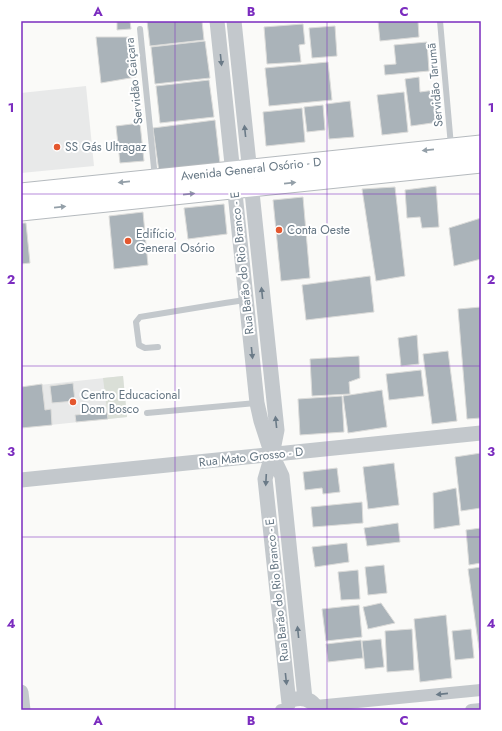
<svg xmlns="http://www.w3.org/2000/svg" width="502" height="731" font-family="Jost,sans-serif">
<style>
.built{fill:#e8e9e9}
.green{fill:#dadfd7}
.building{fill:#aab3b9;stroke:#dcdcda}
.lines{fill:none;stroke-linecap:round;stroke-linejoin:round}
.primary-casing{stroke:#b5babe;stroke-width:21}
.service{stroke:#c3c8cc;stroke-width:6}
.minor{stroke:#c3c8cc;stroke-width:12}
.tertiary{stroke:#c3c8cc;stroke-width:15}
.primary{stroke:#fff;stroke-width:19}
.oneway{fill:#6a7a87}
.oneway2{fill:#939fa8}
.grid{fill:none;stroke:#7b2cbf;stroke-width:1;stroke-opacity:0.55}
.poi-dot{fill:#e4572e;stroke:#fff;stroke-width:1.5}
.labels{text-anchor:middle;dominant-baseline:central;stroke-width:4;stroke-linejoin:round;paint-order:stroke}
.street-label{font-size:12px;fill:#657683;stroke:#fff}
.poi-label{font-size:12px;fill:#657683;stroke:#fff;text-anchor:start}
.neatline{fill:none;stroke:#7b2cbf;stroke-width:1.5}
.grid-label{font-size:13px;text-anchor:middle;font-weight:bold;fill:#7b2cbf}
</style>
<rect width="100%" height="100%" fill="#fafaf8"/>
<path class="built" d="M86 86 94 166 21 173V93Z
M123 376 127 417 21 428V387Z"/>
<path class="green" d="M123 376 127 417 108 419 103 378Z"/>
<path class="building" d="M117 21H130L131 29 117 30Z
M147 21H202L204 40 150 46Z
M378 21H418L419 37 380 41Z
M303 24 305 44 299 45 301 62 267 64 264 27Z
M335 26 337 56 312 58 309 28Z
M96 37H129L136 77 101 83Z
M205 41 210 78 155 84 151 47Z
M427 42 429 71 385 75 384 65 396 64 394 45Z
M328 62 332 100 269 106 265 68Z
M419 77 420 92 435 90 439 122 411 126 405 79Z
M209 80 214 117 160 123 156 86Z
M404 92 408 132 382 135 377 95Z
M350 101 354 137 329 139 326 104Z
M323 105 325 130 307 132 304 107Z
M302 108 305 142 266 146 263 112Z
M215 120 220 164 159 172 153 128Z
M140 123 144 161 120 163 116 126Z
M436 186 439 227 422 228 420 217 407 218 405 190Z
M395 187 405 276 376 281 362 189Z
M303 197 310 278 281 281 273 200Z
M224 204 227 234 188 239 184 208Z
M143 212 148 265 114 269 109 216Z
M481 218V259L454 266 449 228Z
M21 223H26L30 263 21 264Z
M370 276 374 312 306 320 302 285Z
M481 307V418L467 419 458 309Z
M417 335 419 364 401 366 398 338Z
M448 351 457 421 432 424 423 354Z
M359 356 360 378 349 382 350 394 312 396 310 359Z
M421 370 424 396 389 400 386 374Z
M73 383 75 401 52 403 50 386Z
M42 384 45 410 51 409 52 425 21 428V387Z
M382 390 387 427 348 433 343 396Z
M342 396 344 432 300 435 298 399Z
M107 412 108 419 76 422 75 415Z
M481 453V508L461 511 455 457Z
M394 463 399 505 368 509 363 467Z
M337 468 340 492 323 494 322 488 305 490 303 472Z
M456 488 460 525 434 529 433 493Z
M362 502 363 523 313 527 311 507Z
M398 523 400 542 367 546 364 528Z
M481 528V563L469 565 466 530Z
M347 543 349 562 315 567 312 547Z
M384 565 387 593 368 595 365 567Z
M481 567V663L468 569Z
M358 570 360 599 341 600 338 572Z
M381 603 395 623 368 629 363 607Z
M359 605 362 637 326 641 322 609Z
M446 615 452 678 420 682 414 619Z
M412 629 414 670 387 672 385 631Z
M471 629 474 658 455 660 452 631Z
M381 639 384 667 365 669 362 641Z
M361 640 363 658 328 662 326 644Z"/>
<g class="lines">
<g class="primary-casing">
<path id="primary" d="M21 193 481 145
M21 211 481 163"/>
</g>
<path class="service" d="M440 21 451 146
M140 29 155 178
M158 347 145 348 139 345 136 322 140 317 225 303 245 300
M147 413 257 403"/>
<path class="minor" d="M316 706 481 690
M281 710H283
M471 710 481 709"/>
<path class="tertiary" d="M217 21 257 403 261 421 272 455 265 479 287 685 289 703
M234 21 277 430 272 455 282 476 305 699
M21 480 481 433
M21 692 23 710
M296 699C306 697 313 701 318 710"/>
<use href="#primary" class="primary"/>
</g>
<defs><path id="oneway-solid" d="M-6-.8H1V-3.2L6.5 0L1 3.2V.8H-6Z"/></defs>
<g class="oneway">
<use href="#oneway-solid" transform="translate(221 60) rotate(84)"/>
<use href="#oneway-solid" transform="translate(245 131) rotate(-96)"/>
<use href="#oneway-solid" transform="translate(262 293) rotate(-96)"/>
<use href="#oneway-solid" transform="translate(252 353) rotate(84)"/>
<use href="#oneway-solid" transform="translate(276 422) rotate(-96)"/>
<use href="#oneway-solid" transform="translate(266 480) rotate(93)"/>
<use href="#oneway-solid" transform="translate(298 632) rotate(-96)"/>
<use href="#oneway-solid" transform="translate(286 679) rotate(84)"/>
<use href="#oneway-solid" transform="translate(442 694) rotate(174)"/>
</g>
<g class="oneway2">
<use href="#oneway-solid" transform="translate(428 150) rotate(174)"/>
<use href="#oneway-solid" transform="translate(124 182) rotate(174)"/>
<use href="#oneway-solid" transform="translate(290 183) rotate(-6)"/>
<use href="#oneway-solid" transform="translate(189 194) rotate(-6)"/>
<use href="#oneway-solid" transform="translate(60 207) rotate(-6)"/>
</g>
<path class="grid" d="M175 21V710M327 21V710M21 194H481M21 366H481M21 537H481"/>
<g class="poi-dot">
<circle cx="57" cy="147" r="4"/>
<circle cx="279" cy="230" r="4"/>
<circle cx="128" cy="241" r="4"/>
<circle cx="73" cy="402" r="4"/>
</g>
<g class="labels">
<g class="street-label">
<text transform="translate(134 81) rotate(-96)">Servidão Caiçara</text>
<text transform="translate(435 85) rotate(-95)">Servidão Tarumã</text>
<text transform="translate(251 169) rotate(-6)">Avenida General Osório - D</text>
<text transform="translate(242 263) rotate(-96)">Rua Barão do Rio Branco - E</text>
<text transform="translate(251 457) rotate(-6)">Rua Mato Grosso - D</text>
<text transform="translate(277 590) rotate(-96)">Rua Barão do Rio Branco - E</text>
</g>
<g class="poi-label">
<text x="65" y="147">SS Gás Ultragaz</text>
<text x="287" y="230">Conta Oeste</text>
<text x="136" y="234">Edifício<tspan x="136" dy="14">General Osório</tspan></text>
<text x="81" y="395">Centro Educacional<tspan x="81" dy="14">Dom Bosco</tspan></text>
</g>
</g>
<rect width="502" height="731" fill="none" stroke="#ffffff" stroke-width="44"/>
<rect x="22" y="22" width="458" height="687" class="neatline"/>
<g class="grid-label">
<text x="98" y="16">A</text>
<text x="251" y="16">B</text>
<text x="404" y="16">C</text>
<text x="11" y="112">1</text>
<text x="491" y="112">1</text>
<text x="11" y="284">2</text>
<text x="491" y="284">2</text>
<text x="11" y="456">3</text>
<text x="491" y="456">3</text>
<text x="11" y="628">4</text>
<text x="491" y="628">4</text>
<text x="98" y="725">A</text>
<text x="251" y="725">B</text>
<text x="404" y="725">C</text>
</g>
</svg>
